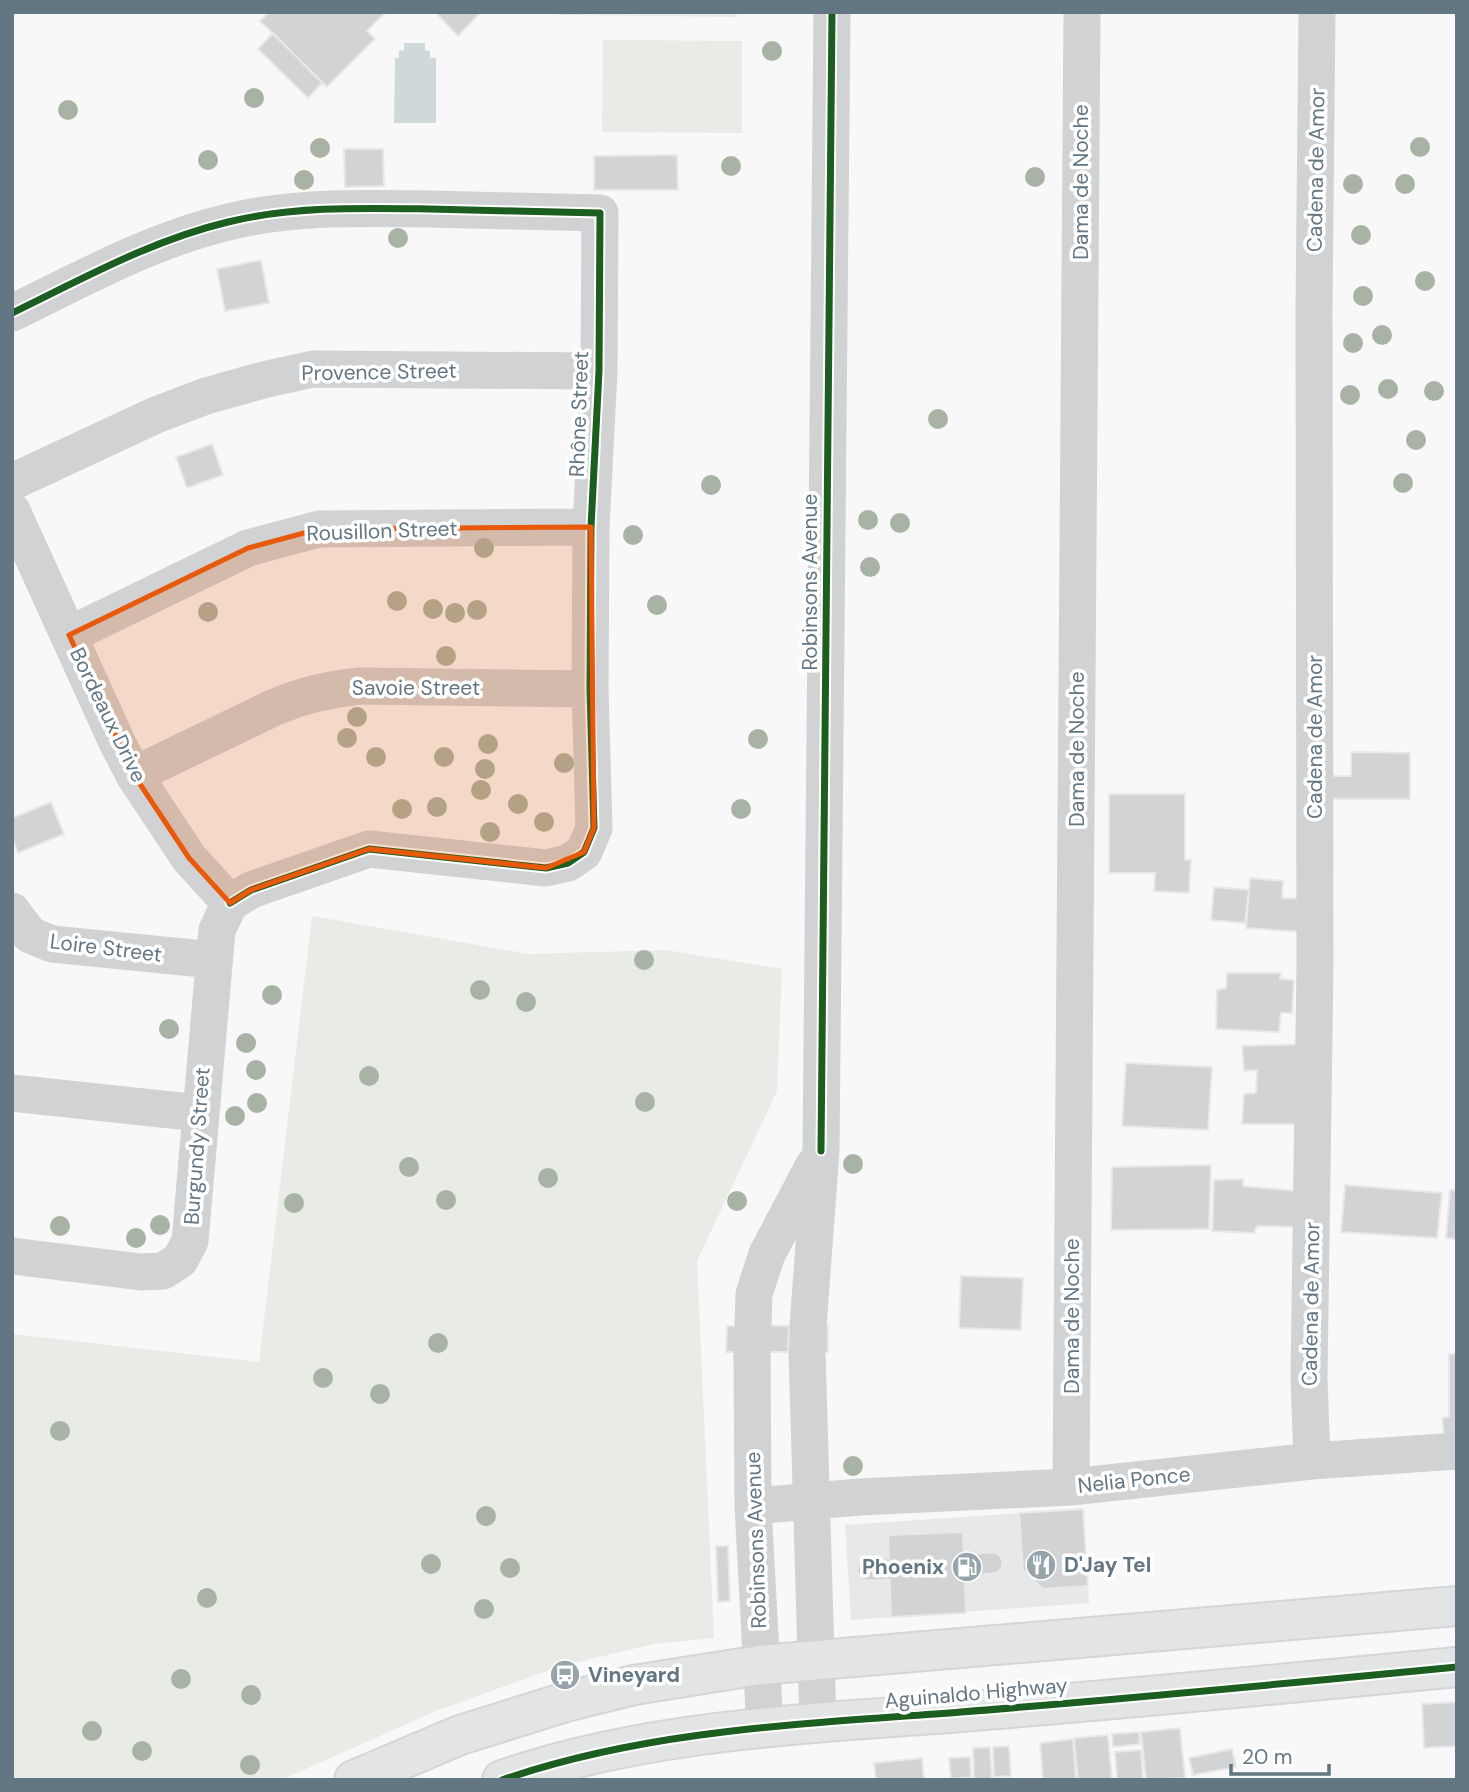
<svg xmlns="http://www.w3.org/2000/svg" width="1469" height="1792" font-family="'DM Sans',sans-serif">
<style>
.built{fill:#e7e8e9}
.green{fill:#e8ebe6}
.water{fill:#cfd8db}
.building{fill:#d2d3d4;stroke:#e8e8e8;stroke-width:2}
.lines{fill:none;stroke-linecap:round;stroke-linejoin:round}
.highway-casing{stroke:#d4d6d6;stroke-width:42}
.lane{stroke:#d0d2d3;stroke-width:19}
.street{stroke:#d0d2d3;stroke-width:37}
.highway{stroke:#e3e4e4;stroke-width:38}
.cycleway-casing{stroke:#fff;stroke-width:11}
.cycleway{stroke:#1b5e20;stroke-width:7}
.tree{fill:#a8b3a6}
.marked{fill:#e8590c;fill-opacity:0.2;stroke:#e8590c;stroke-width:5;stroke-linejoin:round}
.labels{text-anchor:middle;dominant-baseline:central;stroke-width:7;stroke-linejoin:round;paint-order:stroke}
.street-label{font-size:21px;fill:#637683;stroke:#fff}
.poi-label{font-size:21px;font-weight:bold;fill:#637683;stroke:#fff;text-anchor:start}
</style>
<rect width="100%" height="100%" fill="#f8f8f8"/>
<path class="built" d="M1083 1509 1089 1603 851 1620 845 1525Z"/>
<path class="green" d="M557 12H737V17L557 15Z
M603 40 742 41V133L602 132Z
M312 916 529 954 666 950 782 969 777 1091 697 1261 714 1638 654 1644 561 1666 436 1711 281 1780H12V1334L259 1362Z"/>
<path class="water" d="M404 43H425V50L430 51V58H436V123H394L395 58H399V51L404 50Z"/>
<path class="building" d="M269 12H386L367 31 375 39 327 87 260 21Z
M435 12H481L458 36Z
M273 33 322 83 308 98 258 49Z
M344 149H383L384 186 345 187Z
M677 155 678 190H594V156Z
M261 260 269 303 225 311 217 269Z
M212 444 223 475 187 488 176 457Z
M1351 752 1410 753V799H1333L1330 776H1351Z
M1109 794H1185V860H1191L1189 893 1154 891 1155 873H1109Z
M51 802 64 834 18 853 12 837V818Z
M1250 878 1283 881 1282 898 1307 899 1303 932 1246 928Z
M1214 887 1249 890 1245 923 1211 920Z
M1227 973H1281L1280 979 1294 980 1292 1013H1281L1279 1032 1216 1029 1217 990 1226 988Z
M1307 1044 1303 1124H1242L1244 1094 1256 1093 1257 1070 1244 1071 1242 1046Z
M1126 1063 1212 1067 1208 1130 1122 1126Z
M1211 1165 1209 1229 1111 1230 1112 1167Z
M1243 1179V1186L1307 1192 1306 1227 1257 1226 1254 1233 1212 1231 1214 1180Z
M1345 1185 1442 1193 1437 1238 1341 1232Z
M1450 1190H1457V1239L1446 1238Z
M961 1276 1023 1278 1021 1330 959 1328Z
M764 1325V1352H726L727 1326Z
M764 1325 789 1326 788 1352H764Z
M789 1326H828V1352H788Z
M1449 1354H1457V1436H1444L1442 1418 1449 1417Z
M1083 1509 1088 1586 1043 1589 1023 1570 1019 1513Z
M963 1532 966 1613 891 1617 888 1535Z
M716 1546H728L730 1601 718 1602Z
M1457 1702V1746L1424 1748 1422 1704Z
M1180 1728 1185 1778 1146 1780 1141 1732Z
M1139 1732 1140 1744 1113 1747 1112 1734Z
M1108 1735 1112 1780H1078L1074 1738Z
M1073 1739 1076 1780H1043L1040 1743Z
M1009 1746 1011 1776 994 1777 993 1747Z
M990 1747 992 1780H974L973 1748Z
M1232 1749 1236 1767 1193 1775 1189 1758Z
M1141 1750 1143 1780H1117L1115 1752Z
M970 1757 971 1777 951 1779 949 1758Z
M922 1758 924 1780H876L874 1763Z"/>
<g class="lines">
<g class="highway-casing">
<path id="highway" d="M354 1780 460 1735 569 1701 634 1685 760 1665 1457 1606
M502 1780C650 1729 807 1724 961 1712 1127 1699 1292 1683 1457 1667"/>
</g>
<path class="lane" d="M964 1565 992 1563
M868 1570 889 1569"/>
<path class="street" d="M12 313C82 279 152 240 228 222 294 206 362 208 429 209 486 210 543 212 600 213L599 371 591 527 590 689 594 828 584 852 568 863 546 868 369 849 251 890 230 903
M12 482 156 415 206 396 263 380 313 369 599 371
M12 511 117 742 134 775 189 858 230 903
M69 635 248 548 319 529 591 527
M134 775 275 707C303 695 330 689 360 686L590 689
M12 911 30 935 52 944 213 960
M12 1093 199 1113
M12 1256 141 1272 163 1271 180 1260 190 1241 217 930 230 903
M753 1326 754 1294 767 1254 814 1165
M808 1326 821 1151 832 12
M752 1352 753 1506 765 1728
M807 1352 818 1723
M1312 1461 1309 1378 1315 965 1314 310 1317 12
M1071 1487 1082 12
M753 1506 860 1497 1071 1487 1312 1461 1457 1451"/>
<use href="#highway" class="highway"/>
<g class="cycleway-casing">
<path id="cycleway" d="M12 313C82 279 152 240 228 222 294 206 362 208 429 209 486 210 543 212 600 213L599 371 591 527 590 689 594 828 584 852 568 863 546 868 369 849 251 890 230 903
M821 1151 832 12
M502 1780C650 1729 807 1724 961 1712 1127 1699 1292 1683 1457 1667"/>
</g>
<use href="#cycleway" class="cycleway"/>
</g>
<g class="tree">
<circle cx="772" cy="51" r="10"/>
<circle cx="254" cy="98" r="10"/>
<circle cx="68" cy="110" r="10"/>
<circle cx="1420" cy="147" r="10"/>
<circle cx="320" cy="148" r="10"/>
<circle cx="208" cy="160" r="10"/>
<circle cx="731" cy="166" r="10"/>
<circle cx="1035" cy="177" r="10"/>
<circle cx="304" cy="180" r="10"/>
<circle cx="1353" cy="184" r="10"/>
<circle cx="1405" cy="184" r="10"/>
<circle cx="1361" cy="235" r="10"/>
<circle cx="398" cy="238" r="10"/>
<circle cx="1425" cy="281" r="10"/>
<circle cx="1363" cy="296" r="10"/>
<circle cx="1382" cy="335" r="10"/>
<circle cx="1353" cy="343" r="10"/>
<circle cx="1388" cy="389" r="10"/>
<circle cx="1434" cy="391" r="10"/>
<circle cx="1350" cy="395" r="10"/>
<circle cx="938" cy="419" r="10"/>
<circle cx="1416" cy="440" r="10"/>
<circle cx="1403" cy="483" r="10"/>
<circle cx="711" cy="485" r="10"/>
<circle cx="868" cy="520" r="10"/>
<circle cx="900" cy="523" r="10"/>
<circle cx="633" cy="535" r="10"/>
<circle cx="484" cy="548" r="10"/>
<circle cx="870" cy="567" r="10"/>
<circle cx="397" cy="601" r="10"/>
<circle cx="657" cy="605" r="10"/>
<circle cx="433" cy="609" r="10"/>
<circle cx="477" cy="610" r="10"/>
<circle cx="208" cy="612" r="10"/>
<circle cx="455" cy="613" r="10"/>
<circle cx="446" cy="656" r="10"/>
<circle cx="357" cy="717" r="10"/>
<circle cx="347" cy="738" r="10"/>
<circle cx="758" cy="739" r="10"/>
<circle cx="488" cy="744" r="10"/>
<circle cx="376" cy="757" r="10"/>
<circle cx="444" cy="757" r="10"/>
<circle cx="564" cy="763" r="10"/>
<circle cx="485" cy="769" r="10"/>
<circle cx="481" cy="790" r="10"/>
<circle cx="518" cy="804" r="10"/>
<circle cx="437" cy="807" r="10"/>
<circle cx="402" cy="809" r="10"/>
<circle cx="741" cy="809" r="10"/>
<circle cx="544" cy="822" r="10"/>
<circle cx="490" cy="832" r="10"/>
<circle cx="644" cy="960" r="10"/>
<circle cx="480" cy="990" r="10"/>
<circle cx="272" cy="995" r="10"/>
<circle cx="526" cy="1002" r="10"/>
<circle cx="169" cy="1029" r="10"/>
<circle cx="246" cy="1043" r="10"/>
<circle cx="256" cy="1070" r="10"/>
<circle cx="369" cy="1076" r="10"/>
<circle cx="645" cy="1102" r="10"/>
<circle cx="257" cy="1103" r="10"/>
<circle cx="235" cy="1116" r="10"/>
<circle cx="853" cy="1164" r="10"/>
<circle cx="409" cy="1167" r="10"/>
<circle cx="548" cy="1178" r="10"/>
<circle cx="446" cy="1200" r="10"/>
<circle cx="737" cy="1201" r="10"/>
<circle cx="294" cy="1203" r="10"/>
<circle cx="160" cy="1225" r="10"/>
<circle cx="60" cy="1226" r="10"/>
<circle cx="136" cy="1238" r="10"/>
<circle cx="438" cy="1343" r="10"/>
<circle cx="323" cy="1378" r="10"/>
<circle cx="380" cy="1394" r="10"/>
<circle cx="60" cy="1431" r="10"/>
<circle cx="853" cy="1466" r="10"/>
<circle cx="486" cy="1516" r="10"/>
<circle cx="431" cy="1564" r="10"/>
<circle cx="510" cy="1568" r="10"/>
<circle cx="207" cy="1598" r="10"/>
<circle cx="484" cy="1609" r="10"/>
<circle cx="181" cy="1679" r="10"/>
<circle cx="251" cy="1695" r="10"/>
<circle cx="92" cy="1731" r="10"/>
<circle cx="142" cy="1751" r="10"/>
<circle cx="250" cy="1765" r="10"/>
</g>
<path class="marked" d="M591 527 594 828 584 852 546 868 369 849 251 890 230 903 189 858 134 775 69 635 248 548 319 529Z"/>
<defs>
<g id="restaurant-disc" transform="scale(1.575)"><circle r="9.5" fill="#97a4ac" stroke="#fff"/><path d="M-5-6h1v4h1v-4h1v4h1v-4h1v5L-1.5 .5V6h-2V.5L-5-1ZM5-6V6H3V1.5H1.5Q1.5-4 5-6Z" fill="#fff"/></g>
<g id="fuel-disc" transform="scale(1.575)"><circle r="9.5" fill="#97a4ac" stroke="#fff"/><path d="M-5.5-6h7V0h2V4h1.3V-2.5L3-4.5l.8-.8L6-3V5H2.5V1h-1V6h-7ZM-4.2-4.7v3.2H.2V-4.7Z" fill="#fff"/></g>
<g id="bus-disc" transform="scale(1.575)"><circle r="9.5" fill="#97a4ac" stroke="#fff"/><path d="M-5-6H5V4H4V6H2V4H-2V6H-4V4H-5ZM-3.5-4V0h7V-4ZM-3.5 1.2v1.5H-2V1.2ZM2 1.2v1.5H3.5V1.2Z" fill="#fff"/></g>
</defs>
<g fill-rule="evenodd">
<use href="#restaurant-disc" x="1041" y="1565"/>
<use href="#fuel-disc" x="967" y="1567"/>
<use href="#bus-disc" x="565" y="1675"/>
</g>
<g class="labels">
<g class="street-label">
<text transform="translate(1316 170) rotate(-89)">Cadena de Amor</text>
<text transform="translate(1081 182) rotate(-90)">Dama de Noche</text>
<text transform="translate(379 372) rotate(-1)">Provence Street</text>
<text transform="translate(579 414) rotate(-88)">Rhône Street</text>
<text transform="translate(382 531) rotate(-2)">Rousillon Street</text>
<text transform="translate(810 582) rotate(-90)">Robinsons Avenue</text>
<text x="416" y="688">Savoie Street</text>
<text transform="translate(108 715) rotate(64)">Bordeaux Drive</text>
<text transform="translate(1315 737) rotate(-90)">Cadena de Amor</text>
<text transform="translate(1077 749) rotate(-90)">Dama de Noche</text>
<text transform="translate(106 948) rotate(7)">Loire Street</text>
<text transform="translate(197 1146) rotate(-86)">Burgundy Street</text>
<text transform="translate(1311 1304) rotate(-89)">Cadena de Amor</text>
<text transform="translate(1072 1316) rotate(-90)">Dama de Noche</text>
<text transform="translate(1134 1480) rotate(-6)">Nelia Ponce</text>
<text transform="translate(756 1540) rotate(-92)">Robinsons Avenue</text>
<text transform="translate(976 1693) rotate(-5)">Aguinaldo Highway</text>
</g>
<g class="poi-label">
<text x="1064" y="1565">D'Jay Tel</text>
<text x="944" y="1567" text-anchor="end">Phoenix</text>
<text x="588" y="1675">Vineyard</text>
</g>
</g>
<rect width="1469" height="1792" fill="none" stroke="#637683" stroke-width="28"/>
<path d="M1231 1764v10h98v-10" fill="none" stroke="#637683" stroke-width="3.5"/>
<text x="1242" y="1764" font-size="21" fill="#637683" stroke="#ffffff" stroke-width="5" paint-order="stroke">20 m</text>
</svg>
